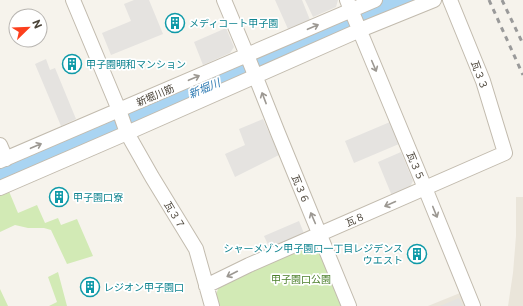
<svg xmlns="http://www.w3.org/2000/svg" width="523" height="306" font-family="Commissioner,'Noto Sans JP',sans-serif">
<style>
.residential{fill:#eae5da}
.green{fill:#d2eab5}
.parking{fill:#e5e3e0}
.lines{fill:none;stroke-linecap:round;stroke-linejoin:round}
.river{stroke:#a9d4f2;stroke-width:29}
.street-casing{stroke:#c2bbae;stroke-width:16}
.street{stroke:#fff;stroke-width:14}
.rail{stroke:#9a9a9a;stroke-width:3;stroke-dasharray:5 5;stroke-linecap:butt}
.oneway{stroke:#9c9892}
.labels{text-anchor:middle;dominant-baseline:central;stroke-width:3.5;stroke-linejoin:round;paint-order:stroke}
.culture-label{font-size:10px;fill:#0d838f;stroke:#fff;text-anchor:start}
.street-label{font-size:10px;fill:#4b4439;stroke:#fff}
.park-label{font-size:10px;fill:#4a7f2a;stroke:#fff}
.water-label{font-size:11px;font-style:italic;fill:#2e7ab2;stroke:#fff}
</style>
<rect width="100%" height="100%" fill="#f6f3ec"/>
<path class="residential" d="M516 197H523V306H508L513 273 516 236Z
M460 293 466 306H428Z"/>
<path class="green" d="M8 189 18 213 37 205 45 223 58 218 61 225 77 219 93 256 67 264 51 230 44 228H28L15 225 0 232V193Z
M309 246 318 249 341 306H219L216 295 219 286Z
M58 272 67 306H49L57 302 48 277Z
M0 289 8 306H0Z"/>
<path class="parking" d="M134 0H149L163 34 111 55 102 33 131 21 124 4Z
M275 0H302L310 20 288 29Z
M305 0H338L336 7 313 17Z
M226 28 234 47 230 53 203 65 194 42Z
M46 59 50 70 55 68 76 119 61 126 35 64Z
M263 119 279 155 235 177 225 154 245 145 239 129Z
M390 122 399 144 354 163 345 141Z
M401 152 413 181 409 189 392 196 378 162Z
M299 221 305 236 271 251 264 236Z
M459 298 463 306H440Z"/>
<g class="lines">
<path class="river" d="M0 175 407 0"/>
<g class="street-casing">
<path id="street" d="M73 0 119 110 127 133 152 177 196 249 212 306
M224 0 247 55 278 133 349 306
M347 0 425 188 473 306
M0 145 6 159
M0 161 375 0
M0 188 127 133 360 30 434 0
M206 286 249 265 505 153 483 81 450 0"/>
</g>
<use href="#street" class="street"/>
<path class="rail" d="M489 0 523 75
M502 0 523 44"/>
</g>
<defs><path id="oneway-shaft" d="M-6 0H5M1.5-3L5.5 0L1.5 3" fill="none" stroke-width="1.6" stroke-linecap="round" stroke-linejoin="round"/></defs>
<g class="oneway">
<use href="#oneway-shaft" transform="translate(313 27) rotate(-23)"/>
<use href="#oneway-shaft" transform="translate(374 66) rotate(67)"/>
<use href="#oneway-shaft" transform="translate(194 78) rotate(-23)"/>
<use href="#oneway-shaft" transform="translate(264 98) rotate(-111)"/>
<use href="#oneway-shaft" transform="translate(36 146) rotate(-23)"/>
<use href="#oneway-shaft" transform="translate(390 204) rotate(156)"/>
<use href="#oneway-shaft" transform="translate(435 212) rotate(68)"/>
<use href="#oneway-shaft" transform="translate(313 218) rotate(-113)"/>
<use href="#oneway-shaft" transform="translate(232 274) rotate(153)"/>
</g>
<defs>
<g id="building-ring" transform="scale(1)"><circle r="9.5" fill="#fff" stroke="#0f9aa8" stroke-width="1.5"/><path d="M-4-6H4V6H1V3H-1V6H-4ZM-2.5-4.3h1.7v1.8h-1.7ZM.8-4.3h1.7v1.8H.8ZM-2.5-1h1.7V.8h-1.7ZM.8-1h1.7V.8H.8Z" fill="#0f9aa8"/></g>
</defs>
<g fill-rule="evenodd">
<use href="#building-ring" x="175" y="23"/>
<use href="#building-ring" x="72" y="64"/>
<use href="#building-ring" x="59" y="197"/>
<use href="#building-ring" x="417" y="254"/>
<use href="#building-ring" x="90" y="287"/>
</g>
<g class="labels">
<g class="culture-label">
<text x="189" y="23">メディコート甲子園</text>
<text x="86" y="64">甲子園明和マンション</text>
<text x="73" y="197">甲子園口寮</text>
<text x="403" y="248" text-anchor="end">シャーメゾン甲子園口一丁目レジデンス<tspan x="403" dy="12">ウエスト</tspan></text>
<text x="104" y="287">レジオン甲子園口</text>
</g>
<g class="street-label">
<text transform="translate(480 75) rotate(70)">瓦３３</text>
<text transform="translate(155 95) rotate(-23)">新堀川筋</text>
<text transform="translate(416 166) rotate(67)">瓦３５</text>
<text transform="translate(301 189) rotate(67)">瓦３６</text>
<text transform="translate(175 215) rotate(59)">瓦３７</text>
<text transform="translate(355 219) rotate(-24)">瓦８</text>
</g>
<g class="park-label">
<text x="301" y="279">甲子園口公園</text>
</g>
<g class="water-label">
<text transform="translate(204 88) rotate(-23)">新堀川</text>
</g>
</g>
<g transform="translate(28 28) rotate(67)"><circle r="19" fill="#ffffff" stroke="#b7b4b0"/>
<path d="M0-3L7 15L0 10L-7 15Z" fill="#fc3f1d"/>
<text y="-6" font-size="11" font-weight="bold" text-anchor="middle" fill="#4b4439">N</text>
</g>
</svg>
